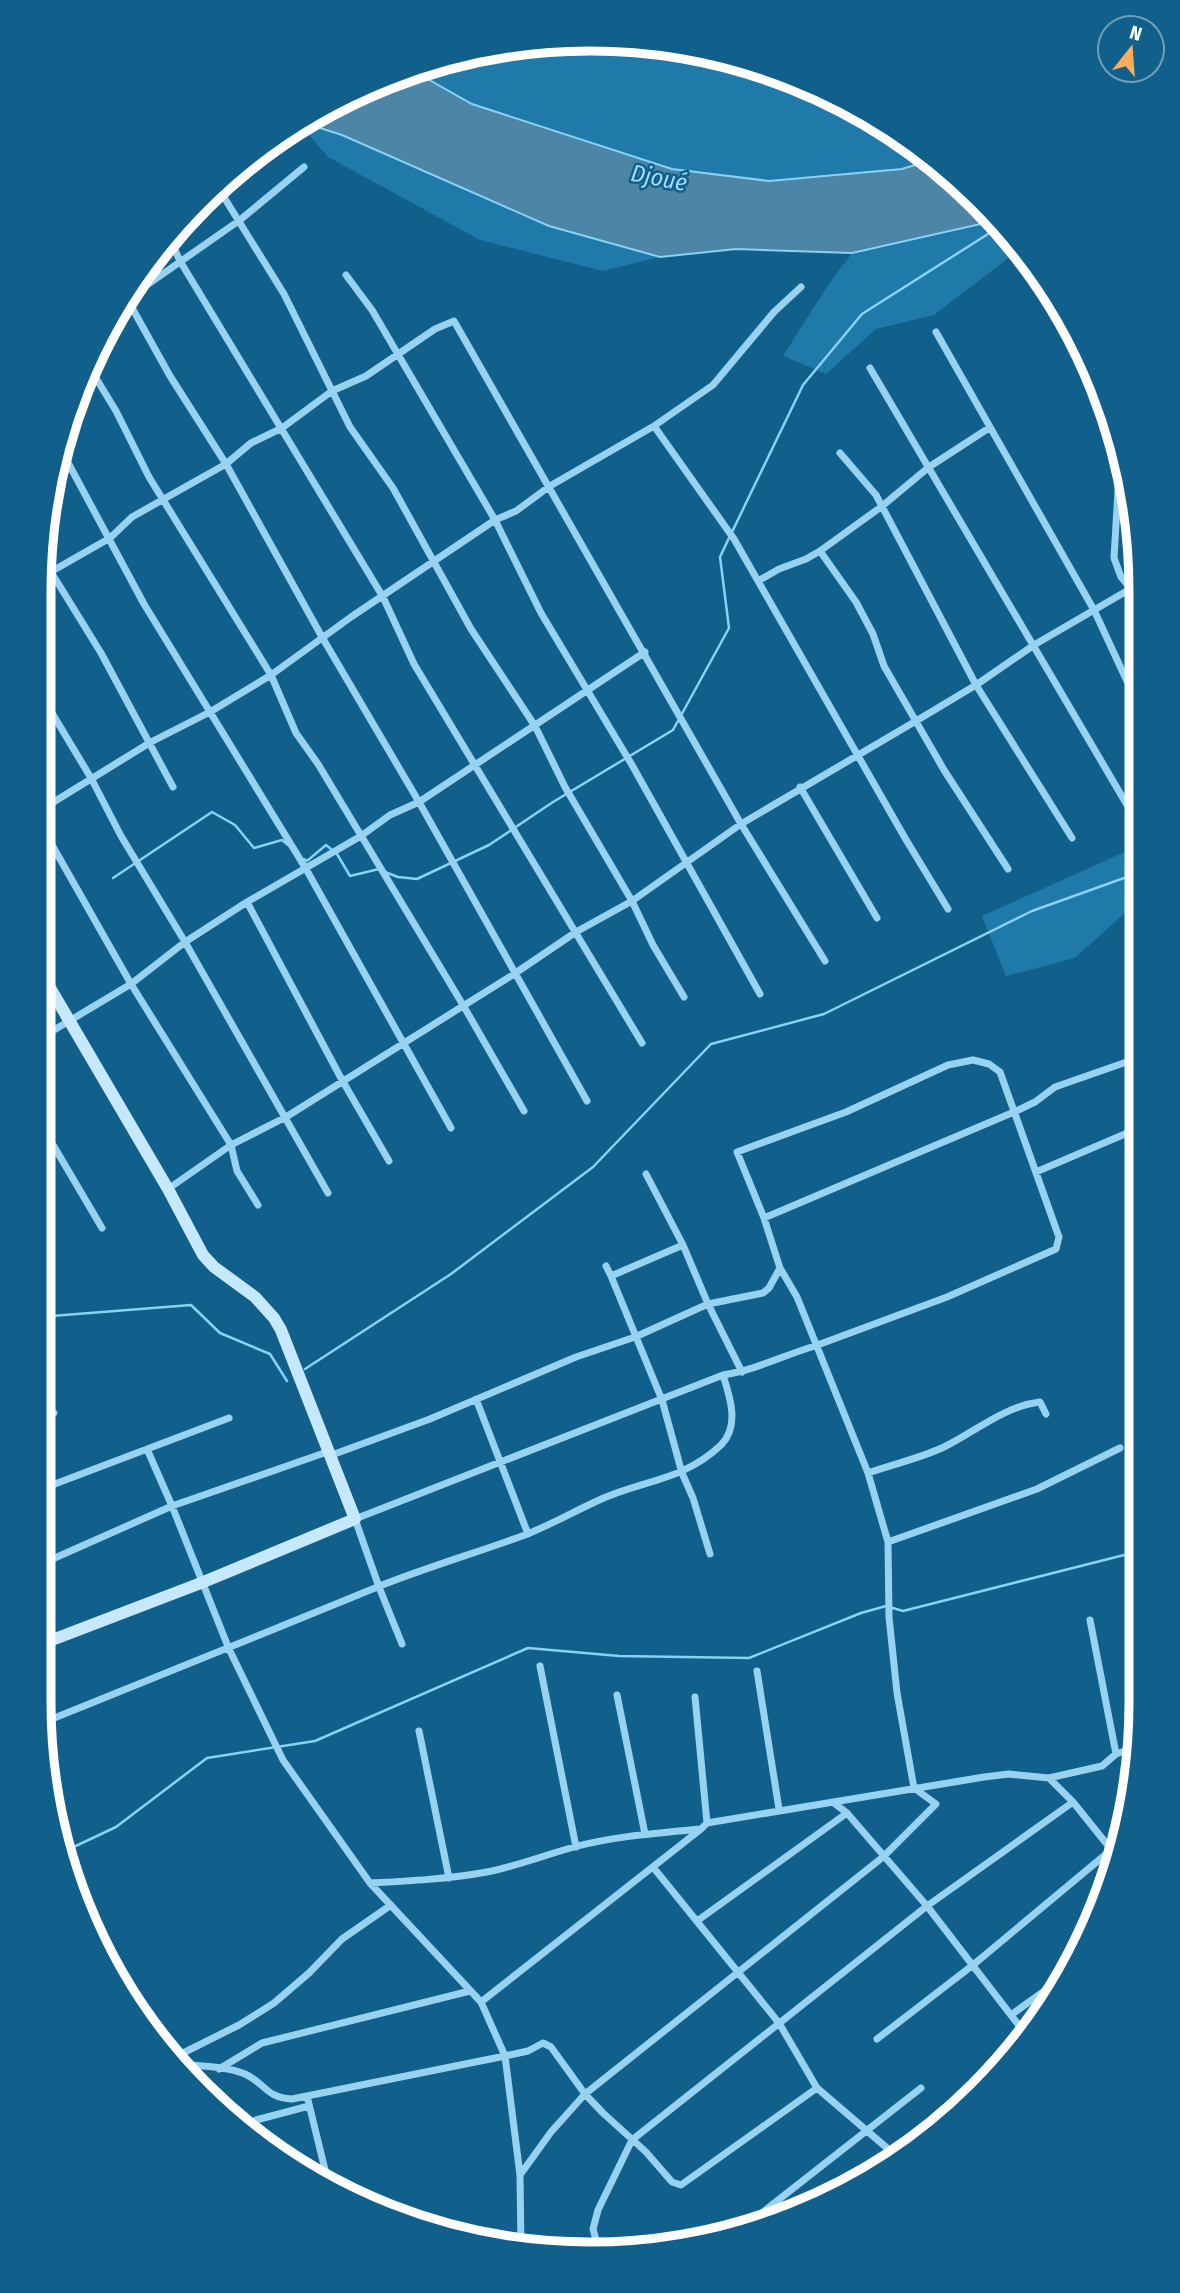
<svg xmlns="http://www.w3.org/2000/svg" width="1180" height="2293" font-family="'Fira Sans Condensed',sans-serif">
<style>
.green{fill:#1f79a9}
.water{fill:#4c85a5;stroke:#89d1f5;stroke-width:2}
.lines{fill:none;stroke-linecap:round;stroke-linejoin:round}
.stream{stroke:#89d1f5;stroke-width:2.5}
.street{stroke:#97d2f1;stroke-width:7}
.secondary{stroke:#c6e8fc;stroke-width:12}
.labels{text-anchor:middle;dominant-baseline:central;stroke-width:5;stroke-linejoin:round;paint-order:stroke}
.water-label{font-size:24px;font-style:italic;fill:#a3dbf9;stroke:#115f8b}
.rim{fill:none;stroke:#fff;stroke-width:9}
</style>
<rect width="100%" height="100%" fill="#115f8b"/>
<path class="green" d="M626 40 733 57 834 96 931 160 903 169 769 181 672 169 472 104 410 69 518 43Z
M301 122 342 135 549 226 660 257 603 271 480 240 328 157 299 123Z
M994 221 1019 250 934 315 876 329 826 374 783 356 828 285 852 253Z
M1138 846V901L1075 958 1006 976 982 916Z"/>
<path class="water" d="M410 69 472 104 672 169 769 181 902 169 931 160 954 176 994 221 852 253 736 249 660 257 549 226 342 135 301 122 315 112Z"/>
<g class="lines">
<path class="stream" d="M732 532 803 385 862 314 999 227
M337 854 350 876 379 869
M304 859 307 861 326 845 331 849
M385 872 398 877 417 879 489 845 553 802 673 730 729 628 720 557 729 538
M113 878 212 812 235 825 254 848 282 840 288 845
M39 1317 191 1305 220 1333 270 1354 287 1381
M305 1369 451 1274 593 1167 711 1044 824 1014 1032 911 1138 873
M63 1852 116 1827 207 1758 315 1741 528 1648 619 1656 749 1658 861 1613 886 1606 903 1611 1140 1551"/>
<path class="street" d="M217 186 284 294 350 427 393 488 471 629 535 726 565 787 632 901 653 945 684 997
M169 237 180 261 383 597 414 664 642 1043
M346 275 372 310 495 520 541 613 632 765 760 994
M126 297 170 376 226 464 322 637 419 802 587 1101
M124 301 240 220 304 167
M936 332 1094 610 1132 692
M88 365 116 411 149 477 271 675 296 733 318 764 463 1005 524 1111
M870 368 1130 810
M654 426 734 539 905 838 948 909
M58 444 144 604 306 869 451 1128
M840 453 876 495 976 685 1072 838
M1120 457 1114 558 1121 577 1131 589
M820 551 856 602 873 634 884 666 944 770 1008 869
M40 554 101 653 173 787
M40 578 110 538 132 517 226 464 251 443 282 428 332 391 366 376 435 329 454 321 741 824 825 961
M758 581 779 569 806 559 820 551 881 507 929 467 989 428
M40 693 91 778 121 836 185 942 328 1193
M800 787 877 918
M39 811 151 742 210 712 271 675 351 617 495 520 516 511 550 486 654 426 713 385 774 312 801 287
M39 822 131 984 231 1145 237 1171 258 1205
M247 902 342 1080 389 1161
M39 1039 131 984 185 942 247 902 361 836 390 815 419 802 645 652
M39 1121 102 1228
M1036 1172 1139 1128
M646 1174 683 1245 708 1304 742 1372
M168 1189 231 1145 286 1117 514 974 576 932 632 901 741 824 916 721 976 685 1034 645 1137 585
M764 1218 1014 1112 1035 1102 1055 1087 1138 1058
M606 1266 611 1276 683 1245
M611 1276 662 1400 682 1473 693 1498 710 1554
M476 1399 528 1534
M39 1420 54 1413
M147 1449 172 1506 229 1649 283 1760 370 1883C409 1881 448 1879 487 1872 517 1866 545 1855 574 1847 615 1836 659 1833 701 1829L707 1823 984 1777 1009 1774 1049 1778 1102 1766 1116 1754 1139 1746
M329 1456 430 1419 576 1357 635 1337 708 1304 763 1293 769 1288 780 1268
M868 1473C893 1464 922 1458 946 1446 976 1431 1005 1406 1040 1402L1046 1414
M39 1490 229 1418
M888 1542 1037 1489 1120 1448
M39 1565 172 1506 327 1452
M39 1609 51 1640
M1090 1620 1116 1754
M402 1644 379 1587 355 1519 723 1375C756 1370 784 1355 815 1346L947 1297 1056 1249 1059 1237 1000 1072 989 1064 973 1060 948 1065 846 1112 737 1152 764 1218 780 1268 797 1297 868 1473 888 1542 889 1617 897 1693 914 1788 936 1804 883 1857 585 2094 551 2132 520 2175
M540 1666 576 1847
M757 1671 779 1809
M617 1695 645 1834
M695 1697 707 1823
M42 1723C153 1679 264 1633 375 1588 424 1568 476 1553 525 1535 550 1525 573 1512 597 1501 641 1480 682 1482 721 1445 740 1426 730 1397 723 1375
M419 1731 449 1878
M1049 1778 1073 1802 1118 1858
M834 1803 847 1813 927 1906 1024 2032
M653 1867 779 2023 817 2088 894 2154
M370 1883 481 2002 505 2056 520 2175 521 2248
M697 1921 847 1813
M481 2002 701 1829
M1011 2015 1062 1978
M877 2039 973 1965 1111 1850
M173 2058 239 2025 274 2003 309 1973 342 1939 391 1905
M180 2064C200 2066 226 2066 245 2074 265 2083 266 2098 292 2099L505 2056 528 2051 543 2043 551 2047 585 2094 603 2113 646 2152 672 2182 681 2185 817 2088
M219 2069 262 2043 470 1991
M307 2096 328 2182
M247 2127 256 2120 309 2106
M749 2223 921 2088
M621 2251 596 2240 593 2229 598 2210 632 2140 927 1906 1073 1802"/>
<path class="secondary" d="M39 1645 201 1583 355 1519 281 1330 274 1318 255 1297 214 1267 203 1255 168 1189 39 969"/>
</g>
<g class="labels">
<g class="water-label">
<text transform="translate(659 178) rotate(11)">Djoué</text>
</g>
</g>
<path d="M0 0H1180V2293H0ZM590 51H590A539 539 0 0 1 1129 590V1703A539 539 0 0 1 590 2242H590A539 539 0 0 1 51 1703V590A539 539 0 0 1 590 51Z" fill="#115f8b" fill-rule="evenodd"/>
<path class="rim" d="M590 51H590A539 539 0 0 1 1129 590V1703A539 539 0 0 1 590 2242H590A539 539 0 0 1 51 1703V590A539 539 0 0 1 590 51Z"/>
<g transform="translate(1131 49) rotate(17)"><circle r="33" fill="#115f8b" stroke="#709fb9" stroke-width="2"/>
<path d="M0-5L12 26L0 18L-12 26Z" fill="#ffad58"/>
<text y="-10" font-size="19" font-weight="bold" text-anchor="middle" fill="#ffffff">N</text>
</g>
</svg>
